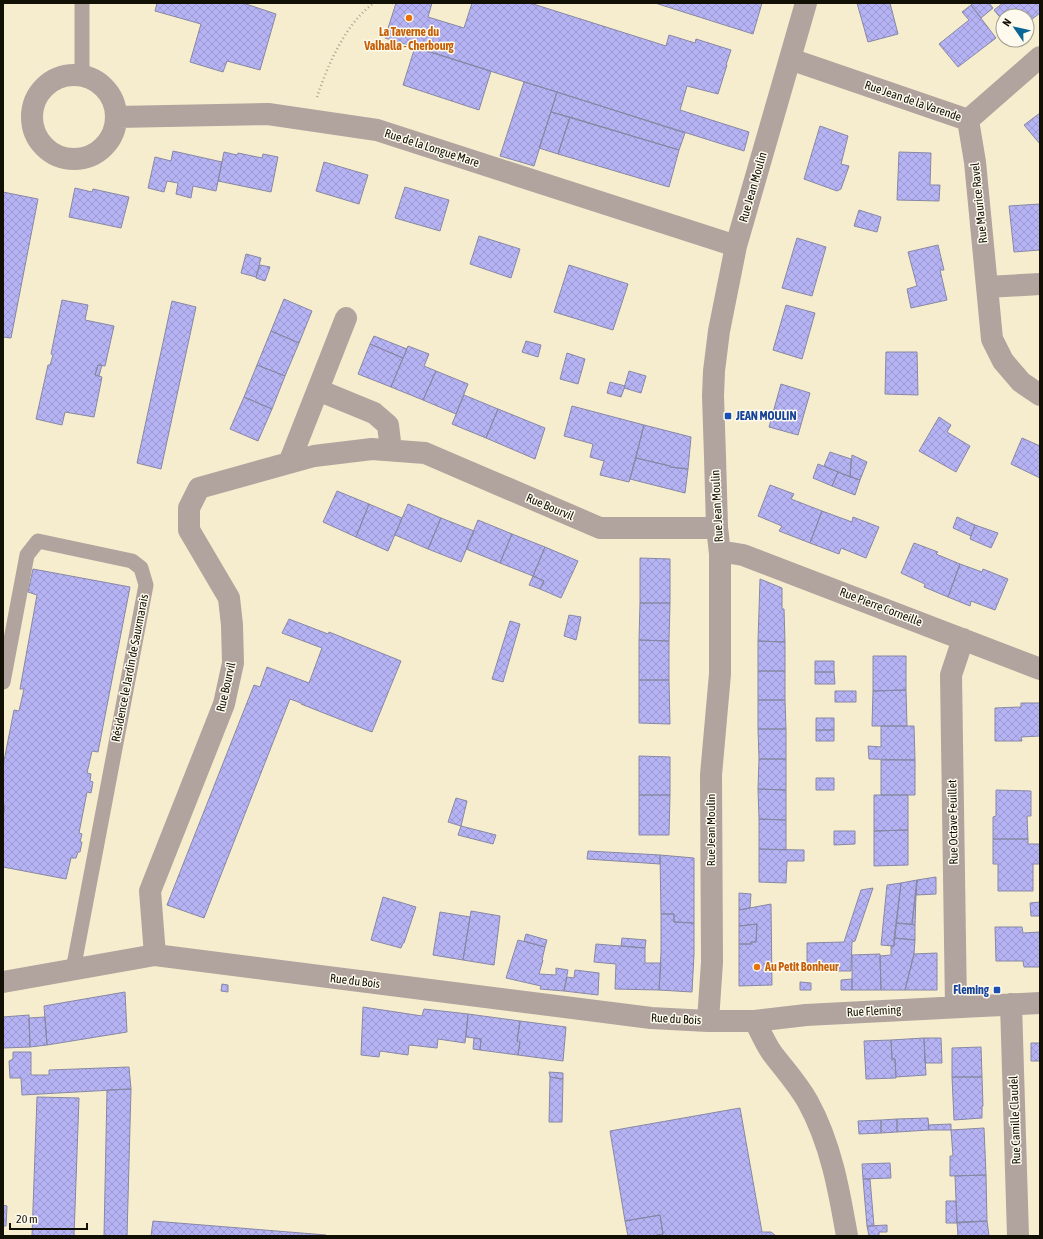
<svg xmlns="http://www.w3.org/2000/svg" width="1043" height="1239" font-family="'Asap Condensed',sans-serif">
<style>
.building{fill:url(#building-cross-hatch);stroke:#8888a4}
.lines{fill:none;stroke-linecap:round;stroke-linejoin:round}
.path{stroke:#aba48c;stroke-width:2.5;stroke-dasharray:1 3;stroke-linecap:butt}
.lane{stroke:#b1a39e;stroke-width:15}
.street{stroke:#b1a39e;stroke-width:22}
.food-dot{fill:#e8710a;stroke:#fefbee;stroke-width:1.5}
.transit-dot{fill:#1a4fb4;stroke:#fefbee;stroke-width:1.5}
.labels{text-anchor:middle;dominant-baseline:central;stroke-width:3;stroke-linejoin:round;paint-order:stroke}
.food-label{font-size:12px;font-weight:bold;fill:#c56008;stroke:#fefbee}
.street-label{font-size:12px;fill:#120f05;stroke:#fefbee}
.transit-label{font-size:12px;font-weight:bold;fill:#164399;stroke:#fefbee;text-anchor:start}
</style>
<defs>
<pattern id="building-cross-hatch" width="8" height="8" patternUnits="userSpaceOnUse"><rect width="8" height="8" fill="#b5b3f3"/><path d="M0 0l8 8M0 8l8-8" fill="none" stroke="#9b99cf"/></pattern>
</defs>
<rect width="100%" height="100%" fill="#f6edce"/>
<path class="building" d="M157 3H243L276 14 260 70 227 61 223 72 190 62 201 24 155 11Z
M396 3H432L428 17 464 28 472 3H530L666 46 669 35 695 43 696 39 731 50 726 65H727L718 94 687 86 680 110 749 132 744 151 385 38Z
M655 3H762L753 34Z
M857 3H890L898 34 868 42Z
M974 3H989L993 8 981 18 971 5Z
M1003 3H1040V13L1027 23V16H1003V21L994 10Z
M971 5 996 38 958 67 939 44 969 20 962 12Z
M415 47 491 71 479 110 403 85Z
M524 82 557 92 534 166 500 156Z
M557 92 685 133 679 150 551 112Z
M551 112 570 117 558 154 539 148Z
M1040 113V144L1024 125Z
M570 117 679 150 669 187 558 154Z
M820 126 848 136 841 164 849 166 841 189 837 191 804 179Z
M173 151 222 162 216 191 193 186 191 198 176 194 178 183 167 181 164 192 148 188 155 157 171 161Z
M224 152 237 155 238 153 262 158 263 154 278 157 271 192 218 181Z
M899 152 931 153 930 185H940L939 201 897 200Z
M324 162 368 175 359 204 316 191Z
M405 187 449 200 440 231 395 218Z
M75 188 92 192 93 189 129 197 121 228 69 217Z
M3 192 38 199 11 338 3 337Z
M1040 204V250L1014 252 1009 206Z
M859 210 881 217 877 232 854 226Z
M479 236 520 249 511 278 470 264Z
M797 238 826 247 812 296 782 288Z
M938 245 944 270H940L947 300 911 308 907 289 917 286 908 252Z
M246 254 261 258 256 277 241 273Z
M260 265 270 267 265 281 256 278Z
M569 265 628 284 613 330 554 312Z
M284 299 312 311 299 343 271 331Z
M62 300 88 305 85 320 114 326 105 366 98 365 95 375 102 377 94 417 65 412 62 425 36 419 48 365H50L53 355 51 354Z
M172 301 196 307 161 469 137 463Z
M786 305 815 313 802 359 773 350Z
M271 331 299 343 285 376 257 365Z
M374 336 407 349 403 358 370 344Z
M526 341 541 345 538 357 522 352Z
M370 344 403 358 391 387 358 374Z
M408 346 429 354 424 366 436 371 423 400 391 387Z
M886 352H917L918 395 885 394Z
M567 353 585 359 578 384 560 379Z
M98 365H102L99 376 95 375Z
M257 365 285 376 272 409 244 397Z
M436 371 468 384 456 414 423 400Z
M629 371 646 376 641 393 624 388Z
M610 382 625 386 621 397 607 393Z
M781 384 810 393 798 435 769 427Z
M464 395 498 409 486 438 452 424Z
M244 397 272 409 258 441 230 429Z
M572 406 644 425 629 482 600 475 604 461 590 457 593 444 564 436Z
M498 409 545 428 535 459 486 438Z
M939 417 951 425 947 432 970 446 956 472 919 451Z
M644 425 691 437 688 469 670 467V466L636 458Z
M1022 438 1040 446V478L1011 464Z
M830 452 851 459 850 477 824 466Z
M852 455 867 462 860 480 850 477Z
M636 458 670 466V467L688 469 685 493 630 479Z
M818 464 838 472 832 486 813 478Z
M838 472 860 480 855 495 832 486Z
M770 485 794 494 791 499 822 511 810 543 779 531 782 526 758 516Z
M337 491 369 504 356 537 323 522Z
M369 504 402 518 388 551 356 537Z
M408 504 441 518 428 549 395 535Z
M822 511 852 522 853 517 879 527 866 558 841 548 839 554 810 543Z
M957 517 975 525 971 536 953 528Z
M441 518 474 531 461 562 428 549Z
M478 520 512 534 500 563 466 549Z
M975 525 998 533 991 548 970 539Z
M512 534 545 547 533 576 500 563Z
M914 543 938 552 936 554 960 564 948 597 924 587 925 584 901 573Z
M545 547 578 561 561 598 540 589 544 581 533 576Z
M640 558 670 559V603H640Z
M960 564 982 572 983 569 1008 579 995 610 971 601 970 606 948 597Z
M33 569 130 587 98 752 92 751 87 773 91 774 90 781 93 782 91 793 87 792 79 833 82 834 80 842H82L80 852H78L76 858H71L66 879 3 867V815L5 806H3V766L14 710 19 711 24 689H20L37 595 28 592Z
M533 576 544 581 540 589 529 585Z
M760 579 782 588V609H784L785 642 758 641Z
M640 603H670L669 641 639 640Z
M569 615 581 617 576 640 564 636Z
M289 619 328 634 329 632 401 661 372 732 301 704V703L290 699 204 918 167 905 254 685 260 687 267 667 309 683 322 648 282 633Z
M510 621 520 624 503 682 492 679Z
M639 640 669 641V680H639Z
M758 641 785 642V671H758Z
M873 656H906V690L873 691Z
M815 661H834V672H815Z
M758 671H785V700H758Z
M815 672H834L835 684H815Z
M639 680H669L670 724 639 723Z
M906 690 907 726H872L873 691Z
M835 691H856V702H835Z
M758 700H785L786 729H758Z
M1021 703H1040V736L1021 737 1022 741H995V708L1021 707Z
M816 718H834V730H816Z
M881 726H914L915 760 869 759 868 746 881 747Z
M758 729H786V759H759Z
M816 730H834V741H816Z
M639 756 670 757V795H639Z
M759 759H786V790L758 789Z
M881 760H915V795H881Z
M816 778H834V790H816Z
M758 789 786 790V820L759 819Z
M996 790 1031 791V816H1027L1028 839H993V817L996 816Z
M639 795H670L669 835H639Z
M874 795H908V830L874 831Z
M456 798 467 801 461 826 448 822Z
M759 819 786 820V850L759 849Z
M461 826 496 835 493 844 458 835Z
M908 830V865L874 866V831Z
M834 831H855V844L834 845Z
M993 839H1028V844H1040V864H1033V891H998V864H993Z
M759 849 804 850V861H787L786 883 759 882Z
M588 851 660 855V864L587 859Z
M660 855 694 858V923L674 922V914H661Z
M936 877V894L916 895 917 880Z
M917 880 912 924 896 923 901 883Z
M917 880 916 895 915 925 912 924Z
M901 883 894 946 881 945 887 885Z
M873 888 855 941 852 942 851 971H807V943L844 942 861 890Z
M739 893 751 894 750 908 739 910Z
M383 897 416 907 404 943H403L401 948 371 940Z
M1040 902V916H1031L1030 903Z
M771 904 772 985 739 986V944H751V942H756L757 924 739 926V910Z
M471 911 500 916 494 965 463 960Z
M440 912 470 917 463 960 433 955Z
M661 914H674V922L694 923V954L692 992 659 990 661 952Z
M896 923 915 925V940L894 938Z
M757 924 756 942H751V944H739V926Z
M995 927H1022L1023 933 1040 932V967H1024L1023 961H996Z
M526 934 547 940 545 947 524 941Z
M622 938 646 940 645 948 621 946Z
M894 938 915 940 914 954 905 990H881L880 956 891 955V946H894Z
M518 940 545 947 542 960H543L539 974 556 975V968L568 970 564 991 540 989 541 986 506 978Z
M596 944 645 948V963H661L659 990 615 989 616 964 594 962Z
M937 953V990H905L914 954Z
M880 954 881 990H852V955Z
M575 970 599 973 598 995 564 991 567 977 574 978Z
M852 979V990H841V980Z
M800 982 811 983V990H800Z
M222 984 228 985V992L221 991Z
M125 992 127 1032 47 1045 44 1006Z
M363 1007 422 1016 424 1009 468 1014 465 1043 438 1039 437 1048 409 1045 408 1055 380 1051 379 1057 361 1055Z
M468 1014 520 1021 517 1041 520 1042 518 1055 480 1050 481 1039 466 1037Z
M29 1015 30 1047 3 1048V1017Z
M45 1017 47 1045 30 1047 29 1018Z
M520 1021 566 1027 563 1061 518 1055 520 1042 517 1041Z
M474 1038 481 1039 480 1050 473 1049Z
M924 1038H941L942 1063H925Z
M924 1038 926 1075 896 1077 895 1059H892L891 1040Z
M891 1040 892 1059H895L896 1078 866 1079 864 1041Z
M1031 1043H1040V1061H1031Z
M981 1047 982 1077H952V1048Z
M13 1052H31V1075H49V1070L129 1067 131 1089 22 1095 21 1078H10L9 1061 13 1059Z
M549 1072 563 1073V1079L550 1077Z
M550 1077 563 1079 562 1122H549Z
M952 1077H982L983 1106H982V1118L954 1120Z
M131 1089 127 1236H104L107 1090Z
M37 1097 79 1098 74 1236H32Z
M740 1108 762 1232H771L776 1236H653L663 1234 660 1215 625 1221 610 1131Z
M928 1118 929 1130 897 1132V1119Z
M897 1119V1132L881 1133V1120Z
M881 1120V1133L859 1134 858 1121Z
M951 1124V1130H929L928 1125Z
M984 1128 986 1175 950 1176V1156H953L951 1130Z
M890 1163 891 1178 863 1179 862 1164Z
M986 1175 987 1221 957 1223 955 1176Z
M863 1179H870L874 1226H867Z
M946 1201H956L957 1223H946Z
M3 1205 7 1206 6 1226H3Z
M660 1215 663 1234 653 1236H628L625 1221Z
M153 1221 326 1235V1236H151Z
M987 1221 989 1236H958L957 1222Z
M887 1225V1232H879V1236H869L867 1226Z"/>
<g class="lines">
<path class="path" d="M392 3 396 4
M317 97C328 64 346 23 374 3"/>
<path class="lane" d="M82 3V75
M3 682 27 555 38 541 132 561 141 568 146 585 73 970"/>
<path class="street" d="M790 59 968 120
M32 117a42 42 0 1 1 84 0a42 42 0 1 1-84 0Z
M117 117 268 114 377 130 736 246
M968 120 975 162 992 339 1003 361 1021 382 1040 395
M968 120 1040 57
M987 287 1040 284
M318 390 374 413 388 425 391 450
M289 463 346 318
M720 554 731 553 743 555 1040 669
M155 955 150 891 224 704 233 663 232 625 229 598 189 530V508L199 488 314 456 372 449 425 453 600 528H703L717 527
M3 982 155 955 651 1018 708 1021H755L806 1015 1040 1003
M1011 1004 1018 1236
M956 1007 951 675 963 639
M708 1021 712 962 711 775 720 674V554L717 527 715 457 713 396 714 371 719 331 736 246 806 3
M755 1021C760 1031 765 1043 772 1053 784 1069 798 1084 808 1102 831 1144 839 1190 847 1236"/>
</g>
<g class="food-dot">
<circle cx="409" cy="18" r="4"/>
<circle cx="757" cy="967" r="4"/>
</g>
<g class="transit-dot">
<rect x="724" y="412" width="8" height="8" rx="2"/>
<rect x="993" y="986" width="8" height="8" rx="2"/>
</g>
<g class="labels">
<g class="food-label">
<text x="409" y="32">La Taverne du<tspan x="409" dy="14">Valhalla - Cherbourg</tspan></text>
<text x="765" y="967" text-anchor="start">Au Petit Bonheur</text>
</g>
<g class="street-label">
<text transform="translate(913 101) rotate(19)">Rue Jean de la Varende</text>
<text transform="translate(432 148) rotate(18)">Rue de la Longue Mare</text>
<text transform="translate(753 187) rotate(-74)">Rue Jean Moulin</text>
<text transform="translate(979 203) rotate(-96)">Rue Maurice Ravel</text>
<text transform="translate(717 506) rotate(-93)">Rue Jean Moulin</text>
<text transform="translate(550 507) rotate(23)">Rue Bourvil</text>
<text transform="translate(881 607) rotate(21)">Rue Pierre Corneille</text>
<text transform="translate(130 668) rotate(-79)">Résidence le Jardin de Sauxmarais</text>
<text transform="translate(226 687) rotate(-77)">Rue Bourvil</text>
<text transform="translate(953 822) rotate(-91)">Rue Octave Feuillet</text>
<text transform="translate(711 830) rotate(-90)">Rue Jean Moulin</text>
<text transform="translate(355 981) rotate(7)">Rue du Bois</text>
<text transform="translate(874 1011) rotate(-3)">Rue Fleming</text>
<text transform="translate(676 1019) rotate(3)">Rue du Bois</text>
<text transform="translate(1015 1120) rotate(-92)">Rue Camille Claudel</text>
</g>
<g class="transit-label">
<text x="736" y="416">JEAN MOULIN</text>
<text x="989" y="990" text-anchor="end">Fleming</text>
</g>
</g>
<rect width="1043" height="1239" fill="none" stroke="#120f05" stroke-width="8"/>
<g transform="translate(1015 28) rotate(304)"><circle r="19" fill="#fefbee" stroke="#a09d91"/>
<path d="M0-3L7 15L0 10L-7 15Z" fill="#096696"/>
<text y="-6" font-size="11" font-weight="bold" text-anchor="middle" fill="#120f05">N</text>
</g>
<path d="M10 1223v6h77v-6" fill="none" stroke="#120f05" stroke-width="2"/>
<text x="16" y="1223" font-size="12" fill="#120f05" stroke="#fefbee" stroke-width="3" paint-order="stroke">20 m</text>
</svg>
